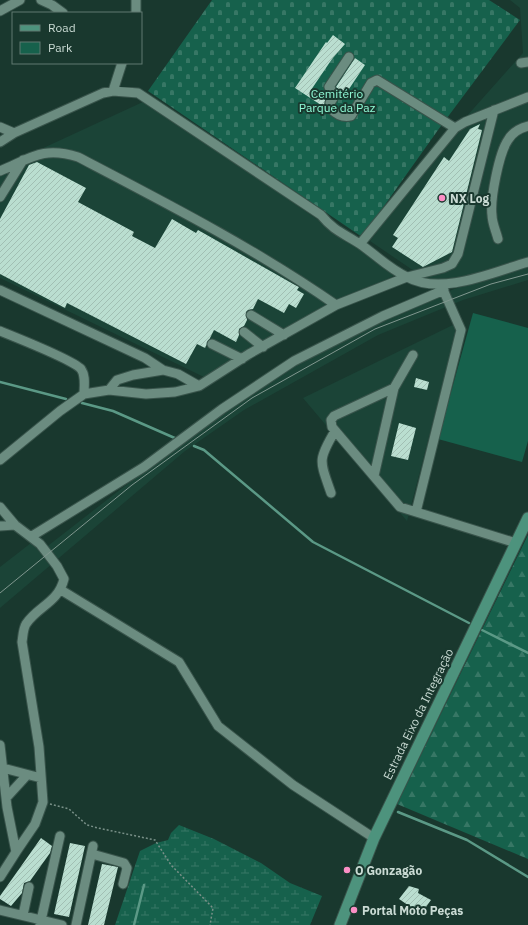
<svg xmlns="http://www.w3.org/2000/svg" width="528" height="925" font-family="'IBM Plex Sans',sans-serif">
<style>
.built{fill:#1b4437}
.forest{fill:url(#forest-firs)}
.wetland{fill:url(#wetland-marsh)}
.cemetery{fill:url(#cemetery-stones)}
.park{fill:#16614c}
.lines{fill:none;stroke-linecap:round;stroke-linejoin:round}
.stream{stroke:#5b9986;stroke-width:2.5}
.building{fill:url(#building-hatch)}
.minor-casing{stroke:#39544b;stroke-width:11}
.major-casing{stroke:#39544b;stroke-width:13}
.path{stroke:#799088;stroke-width:1.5;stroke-dasharray:2 2;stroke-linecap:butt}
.minor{stroke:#6b8c80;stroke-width:9}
.major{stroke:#4d937d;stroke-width:11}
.tram{stroke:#80978f;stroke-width:1}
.poi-dot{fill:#fb8fc5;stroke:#19382e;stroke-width:1.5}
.labels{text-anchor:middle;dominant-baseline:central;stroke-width:4;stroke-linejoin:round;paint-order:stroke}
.park-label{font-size:12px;fill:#90fad6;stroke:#19382e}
.poi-label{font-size:12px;font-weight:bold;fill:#cadbd4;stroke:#19382e;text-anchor:start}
.street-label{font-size:12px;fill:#cadbd4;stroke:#19382e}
</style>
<defs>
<pattern id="forest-firs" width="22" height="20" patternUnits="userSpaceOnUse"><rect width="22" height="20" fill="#16614c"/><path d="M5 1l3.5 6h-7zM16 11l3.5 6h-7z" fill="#377765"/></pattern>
<pattern id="wetland-marsh" width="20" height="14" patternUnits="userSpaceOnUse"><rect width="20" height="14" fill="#16614c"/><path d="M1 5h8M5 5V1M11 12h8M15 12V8" fill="none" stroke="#377765"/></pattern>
<pattern id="cemetery-stones" width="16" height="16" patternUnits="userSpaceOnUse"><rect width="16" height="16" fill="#16614c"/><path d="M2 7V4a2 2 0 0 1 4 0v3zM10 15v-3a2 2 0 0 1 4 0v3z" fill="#377765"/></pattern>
<pattern id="building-hatch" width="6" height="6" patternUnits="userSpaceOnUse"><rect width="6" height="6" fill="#baded0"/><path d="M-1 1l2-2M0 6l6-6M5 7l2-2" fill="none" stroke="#a1bfb3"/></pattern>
</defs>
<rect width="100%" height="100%" fill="#19382e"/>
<path class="built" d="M510 0H528V263L442 290 370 241 458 126 523 53 520 8Z
M145 101 397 274 206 378 0 278V168Z
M528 267V280L463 300 378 335 244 410 185 451 0 608V567L31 543 40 552 202 426 303 360 349 336 454 289Z
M459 322 407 521 303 398Z"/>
<path class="forest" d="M528 535V859L397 804Z"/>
<path class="wetland" d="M179 825 214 839 261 863 290 883 322 896 310 925H115L140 851 156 843 168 840 171 833Z"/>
<path class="cemetery" d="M212 0H489L520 20 438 130 362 237 148 91Z"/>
<path class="park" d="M473 313 528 328V441L522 462 438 439Z"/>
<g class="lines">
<path class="stream" d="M0 382 66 399
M82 403 113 411 177 439
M194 446 204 450 313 542 469 623
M482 630 528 653
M398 812 467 840 528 877
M134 925 144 885"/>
</g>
<path class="building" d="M333 35 345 44 332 59 311 90 325 100 324 107 295 88 326 42 327 43Z
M355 58 365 65 345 95 336 87Z
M480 124 478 129 482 130 452 252 423 267 392 247 398 238 393 235 444 157 449 161 470 129Z
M37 162 86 188 78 202 134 232 132 236 155 248 172 219 196 233 198 230 295 285 299 287 297 290 304 294 296 308 289 304 284 313 258 299 253 309 248 310 246 312 247 320 244 326 239 329V335L236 342 214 330 205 348 197 344 186 364 67 303 65 308 0 274V219L29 165Z
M416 378 429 382 427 390 414 387Z
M399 423 416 428 408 460 391 456Z
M41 838 52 846 50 853 30 881 24 883 22 893 11 906 0 899V896Z
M70 843 85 846 69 917 54 914Z
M102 864 118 867 104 925H88Z
M409 886 419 889 418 893 431 900 421 914 399 899Z"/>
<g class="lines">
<g class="minor-casing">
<path id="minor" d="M41 0 52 5 63 13
M136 0V13
M0 11 20 0
M349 57 329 87 335 95 330 103 331 109C336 114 343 118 351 116L371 83 377 80 455 128
M521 63 528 62
M113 91 122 63
M0 127 14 133
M0 142 14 133 103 93 113 91 138 93 321 215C334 231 343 233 360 244 376 255 388 268 407 277 442 296 493 272 528 262
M0 171C31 158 43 146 78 157 166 203 254 248 336 305
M0 197 23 160
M498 239C496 231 492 223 492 215 490 199 499 153 508 140 512 133 520 128 528 126
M360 244 455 128 465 122 528 97
M0 290 145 358 163 370
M251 315 284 335
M0 331C15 337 73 360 81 369 86 376 84 386 84 394
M244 332 263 347
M212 344 242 359
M394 388 413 355
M109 390 117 380 133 375 163 370 178 374 199 386
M0 460 60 411 84 394 109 390 146 394 175 392 199 386 249 354 336 305 407 277 443 268 452 264 458 254 494 110
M374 476 394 388 334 416 331 420 332 427 400 507 516 543
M331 493C320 461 317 461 335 431
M0 507 15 525 40 544 57 566 64 579C58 603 38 606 26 624 23 629 23 636 22 642L39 747 43 802 35 824 16 852
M416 512 461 330 441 285
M0 526 15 525
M32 536 144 467 222 409 294 361 383 316 444 290
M61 590 179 662 218 726 293 785 374 838
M0 745 7 807 16 852 0 877
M3 768 41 778
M6 798 27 775
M92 854 124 863 127 868 123 884
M0 910 62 925
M23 915 29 887
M40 925 60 836
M76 925 93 846"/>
</g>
<g class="major-casing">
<path id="major" d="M340 925 374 838 528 518"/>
</g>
<path class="path" d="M50 804 69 809 87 825 98 828 155 840 171 865 213 908 210 925"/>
<use href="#minor" class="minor"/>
<use href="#major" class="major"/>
<path class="tram" d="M0 593 132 485 252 398 375 329 491 284 528 274"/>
</g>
<g class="poi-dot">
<circle cx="442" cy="198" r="4"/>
<circle cx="347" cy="870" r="4"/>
<circle cx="354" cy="910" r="4"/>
</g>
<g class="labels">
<g class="park-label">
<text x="337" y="93">Cemitério<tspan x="337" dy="14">Parque da Paz</tspan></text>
</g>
<g class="poi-label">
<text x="450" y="198">NX Log</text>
<text x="355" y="870">O Gonzagão</text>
<text x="362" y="910">Portal Moto Peças</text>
</g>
<g class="street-label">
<text transform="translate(418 714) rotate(-64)">Estrada Eixo da Integração</text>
</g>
</g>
<rect x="12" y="12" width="130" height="52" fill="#19382e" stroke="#607970"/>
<rect x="20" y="25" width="20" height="6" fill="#4d937d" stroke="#607970"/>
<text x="48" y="32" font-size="12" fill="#cadbd4">Road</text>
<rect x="20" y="42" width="20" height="12" fill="#16614c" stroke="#607970"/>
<text x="48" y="52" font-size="12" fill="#cadbd4">Park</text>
</svg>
